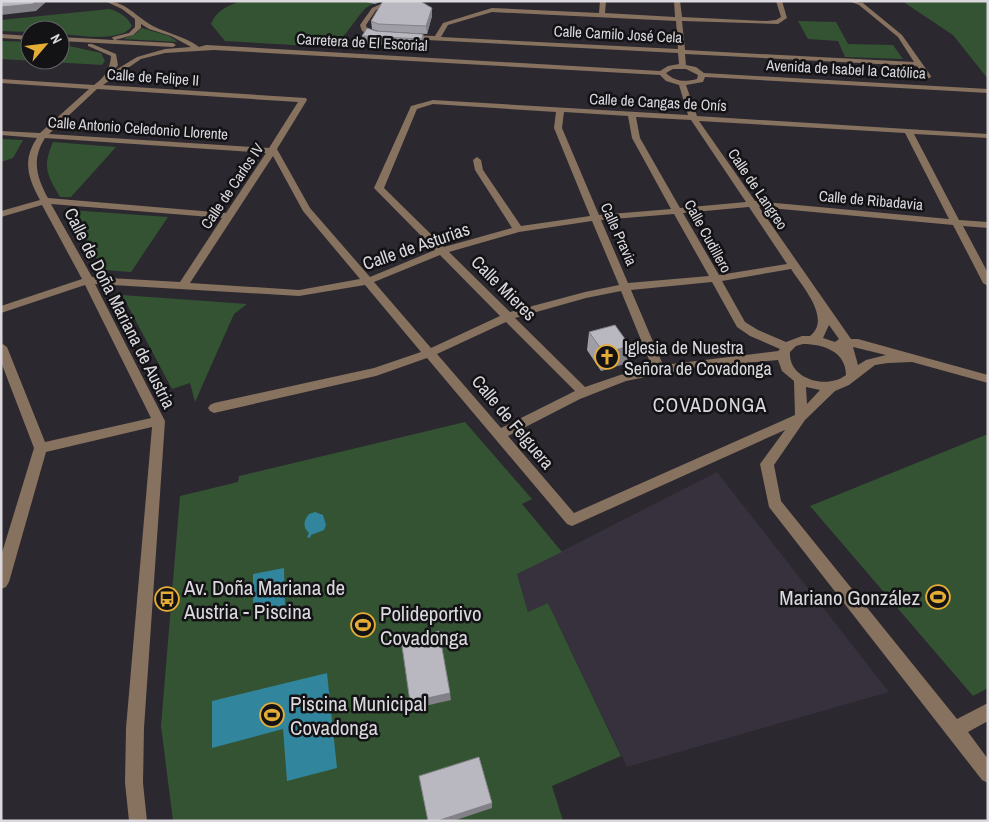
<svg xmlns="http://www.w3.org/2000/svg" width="989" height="822" font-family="'Archivo Narrow',sans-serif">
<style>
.built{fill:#36313d}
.green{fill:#335333}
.water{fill:#31859d}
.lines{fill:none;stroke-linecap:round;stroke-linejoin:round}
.minor{fill:#87715f;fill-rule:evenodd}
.wall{fill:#9f9ea6}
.shaded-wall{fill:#828187}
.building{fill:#b9b8c1;stroke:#828187}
.labels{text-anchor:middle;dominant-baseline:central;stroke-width:5;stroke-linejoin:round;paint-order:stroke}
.far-street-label{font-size:15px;fill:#dbd9de;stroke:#131215}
.street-label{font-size:18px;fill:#dbd9de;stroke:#131215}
.poi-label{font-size:18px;fill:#dbd9de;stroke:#131215;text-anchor:start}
.quarter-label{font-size:20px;letter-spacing:1px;fill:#dbd9de;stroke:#131215}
.near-poi-label{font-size:21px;fill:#dbd9de;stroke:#131215;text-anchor:start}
</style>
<rect width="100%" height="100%" fill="#2b282f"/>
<path class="built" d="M717 472 889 692 627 767 548 603 528 612 517 574Z"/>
<path class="green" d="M240 1H382C375 4 368 5 364 10 352 23 344 42 327 47L225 41 211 24C217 10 226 7 240 1Z
M902 1H988V79L953 35Z
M110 9C119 12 127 16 132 26 121 43 78 35 60 34V30H30V32L1 31V20Z
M798 21 836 22 848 44 893 45 903 59 845 57 838 41 808 39Z
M142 28 169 36 178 42 123 39 135 34Z
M1 41 30 42V60H60V44L101 53 105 61 102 65 1 59Z
M1 139 23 140 13 158 1 162Z
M53 142 116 147 71 197H60C47 174 42 168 53 142Z
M70 210 168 217 131 272 103 270Z
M122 295 247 304 234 314 195 402 190 383 172 389Z
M465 422 532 499 522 504 562 552 517 574 528 612 548 603 621 756 552 786 563 821H173L161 726 180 496 238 482 239 476Z
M988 434V688L973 696 810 506Z"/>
<path class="water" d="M315 512 323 515 326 525 324 530 311 535 310 538 307 537 309 533C302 527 304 520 309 514Z
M284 568 285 605 253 611V574Z
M327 673 337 768 287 781 283 729 212 748V701Z"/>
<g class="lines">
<path class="minor" d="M105 1C126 1 136 17 153 26 168 34 185 36 199 47L206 45 660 71 668 66 679 64 678 53 407 39 404 37 407 35 435 36 443 23 492 8 599 13 600 1H606L605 13 675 17 674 1H680L682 17 766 21 776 20 781 17 776 1H782L787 18 778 24 682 21 685 50 914 62 898 37 859 5 849 1 863 3 902 35 931 76 930 78H924L917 66 685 54 686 65 696 67 704 73 988 89V93L705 77 703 82 686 85 697 116 988 134V138L914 134 959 220 988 222V228L963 226 988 273V286L983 283 953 225 759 207 851 339H858L988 375V383L912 362 888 363 875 365 849 385 835 391 805 420 774 465 781 501 957 719 988 703V721L968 732 988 759V783L982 780 769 507 760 464 785 430 572 526 567 524 427 358 376 376 214 413 210 411 208 408 210 405 214 403 374 368 421 352 365 285 299 296 95 284 165 421 144 728 143 783 147 821H129L125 783 126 728 152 427 46 452 9 582 6 587 1 589V556L34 448 1 362V343L7 347 45 442 151 418 85 285 1 313V306L82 279 42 205 1 217V211L40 200C28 178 22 160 37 138L1 135V131L40 133 89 89 1 83V79L94 85C104 78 110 70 111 56L88 46V44H92L116 54 118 65 114 71 137 57 165 49 191 47 171 36 149 29 141 24V28L133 35 115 40 173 43 176 45 173 47 60 41V37L114 40 112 38 113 37 129 33 135 27V19L122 9ZM492 12 676 21 678 49 441 37 448 25ZM214 50 660 75 666 81 679 85 688 115 433 100 411 106 374 188 435 250 370 277 310 208 277 149 307 100 306 98 103 85 141 59 165 53ZM673 69H686L698 75 697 79C686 82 675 82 666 73ZM97 89 298 102 269 148 49 134ZM433 104 556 112 554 128 590 216 521 226 483 170 481 160 477 157 473 160 475 170 512 228 444 247 384 188 417 109ZM564 112 628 116 632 138 671 209 599 215 562 128ZM636 117 691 120 746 202 680 208 640 138ZM699 121 905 133 949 219 755 201ZM45 138 266 153 226 213 48 198C37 178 31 160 45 138ZM273 156 303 211 360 279 299 290 190 283ZM51 204 222 218 180 282 92 277ZM749 207 787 264 719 275 683 213ZM674 214 709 276 628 283 601 220ZM592 221 619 285 585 292 510 312 449 252 519 232ZM440 255 500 316 431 348 374 282ZM791 269C802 286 832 319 810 336H802L786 342 758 330 745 322 722 281ZM712 282 737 327 750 336 780 349 778 351 663 365 631 290ZM621 291 652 367 620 375 585 387 515 318 586 298ZM506 322 575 391 501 428 437 354ZM829 325 839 339 835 342 823 338ZM803 344C824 344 846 352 846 375 827 390 788 379 790 352L796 346ZM853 347 886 355 866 360 858 365ZM778 360 782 371 794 381 795 415 574 513 508 436 580 399 626 381 691 368ZM806 387 820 390 807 404Z
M387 1H396L376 10 366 25 367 29 384 35V37L371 35 362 31 360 25 372 8Z
M1 34 30 36V40L1 38Z"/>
</g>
<path class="wall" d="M362 1H382L375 4Z
M432 8V16L427 34 378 31 372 29 371 21Z
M423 34 424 41 422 47 363 44 362 36Z
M589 332 627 363 601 371 587 350Z"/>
<path class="shaded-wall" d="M36 1H46L45 3 36 11 1 15V7Z
M375 1H382L375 4Z
M432 8V16L427 34 426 26Z
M423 34 424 41 422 47V39Z
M630 346 627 363 601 371 604 353Z
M450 693 451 700 412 709 410 702Z
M492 803V808L453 821H437Z"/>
<path class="building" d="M1 1H36L33 4 1 7Z
M383 1H420L432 8 426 26 378 24 371 21Z
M367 28 376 31 423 34 422 39 362 36Z
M615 325 630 346 604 353 589 332Z
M439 631 450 693 410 702 401 639Z
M479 757 492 803 437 821H428L419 776Z"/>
<defs>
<g id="church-ring" transform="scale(1.25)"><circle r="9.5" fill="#131215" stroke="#e5ad36" stroke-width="1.5"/><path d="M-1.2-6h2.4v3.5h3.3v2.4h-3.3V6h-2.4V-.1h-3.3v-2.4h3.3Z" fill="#e5ad36"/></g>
<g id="stadium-ring" transform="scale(1.25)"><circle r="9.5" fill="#131215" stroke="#e5ad36" stroke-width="1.5"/><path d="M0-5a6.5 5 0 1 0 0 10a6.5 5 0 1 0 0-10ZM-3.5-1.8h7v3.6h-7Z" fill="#e5ad36"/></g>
<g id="bus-ring" transform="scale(1.25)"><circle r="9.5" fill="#131215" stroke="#e5ad36" stroke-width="1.5"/><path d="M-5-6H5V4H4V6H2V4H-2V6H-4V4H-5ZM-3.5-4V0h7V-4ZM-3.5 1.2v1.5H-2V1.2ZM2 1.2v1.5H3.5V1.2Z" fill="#e5ad36"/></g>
</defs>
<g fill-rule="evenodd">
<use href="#church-ring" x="607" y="357"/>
<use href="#stadium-ring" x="938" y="597"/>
<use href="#bus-ring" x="167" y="599"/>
<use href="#stadium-ring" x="363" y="625"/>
<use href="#stadium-ring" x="272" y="715"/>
</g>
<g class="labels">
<g class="far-street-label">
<text transform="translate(618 34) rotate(3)">Calle Camilo José Cela</text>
<text transform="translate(362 42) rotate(3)">Carretera de El Escorial</text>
<text transform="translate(846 69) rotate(3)">Avenida de Isabel la Católica</text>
<text transform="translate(153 77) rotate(4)">Calle de Felipe II</text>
<text transform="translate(658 102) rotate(3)">Calle de Cangas de Onís</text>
<text transform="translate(138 128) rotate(4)">Calle Antonio Celedonio Llorente</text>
<text transform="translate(232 186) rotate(-56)">Calle de Carlos IV</text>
<text transform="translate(758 189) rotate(56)">Calle de Langreo</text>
<text transform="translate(871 200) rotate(5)">Calle de Ribadavia</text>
<text transform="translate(619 234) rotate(66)">Calle Pravia</text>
<text transform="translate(708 236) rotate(61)">Calle Cudillero</text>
</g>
<g class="street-label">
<text transform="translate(416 246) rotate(-19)">Calle de Asturias</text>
<text transform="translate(504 288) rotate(45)">Calle Mieres</text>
<text transform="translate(120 308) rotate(63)">Calle de Doña Mariana de Austria</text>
<text transform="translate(513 422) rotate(50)">Calle de Felguera</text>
</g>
<g class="poi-label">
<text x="624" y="347">Iglesia de Nuestra<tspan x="624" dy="21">Señora de Covadonga</tspan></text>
</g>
<g class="quarter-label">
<text x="710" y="404">COVADONGA</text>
</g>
<g class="near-poi-label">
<text x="184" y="587">Av. Doña Mariana de<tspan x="184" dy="24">Austria - Piscina</tspan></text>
<text x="920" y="597" text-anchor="end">Mariano González</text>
<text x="380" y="613">Polideportivo<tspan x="380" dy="24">Covadonga</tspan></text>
<text x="290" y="703">Piscina Municipal<tspan x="290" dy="24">Covadonga</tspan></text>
</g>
</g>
<rect width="989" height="822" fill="none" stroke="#dbd9de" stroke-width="5"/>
<g transform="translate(45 45) rotate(62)"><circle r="24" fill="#131215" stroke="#636265"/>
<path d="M0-4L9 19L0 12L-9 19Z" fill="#e5ad36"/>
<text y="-8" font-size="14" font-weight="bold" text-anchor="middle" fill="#dbd9de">N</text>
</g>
</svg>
